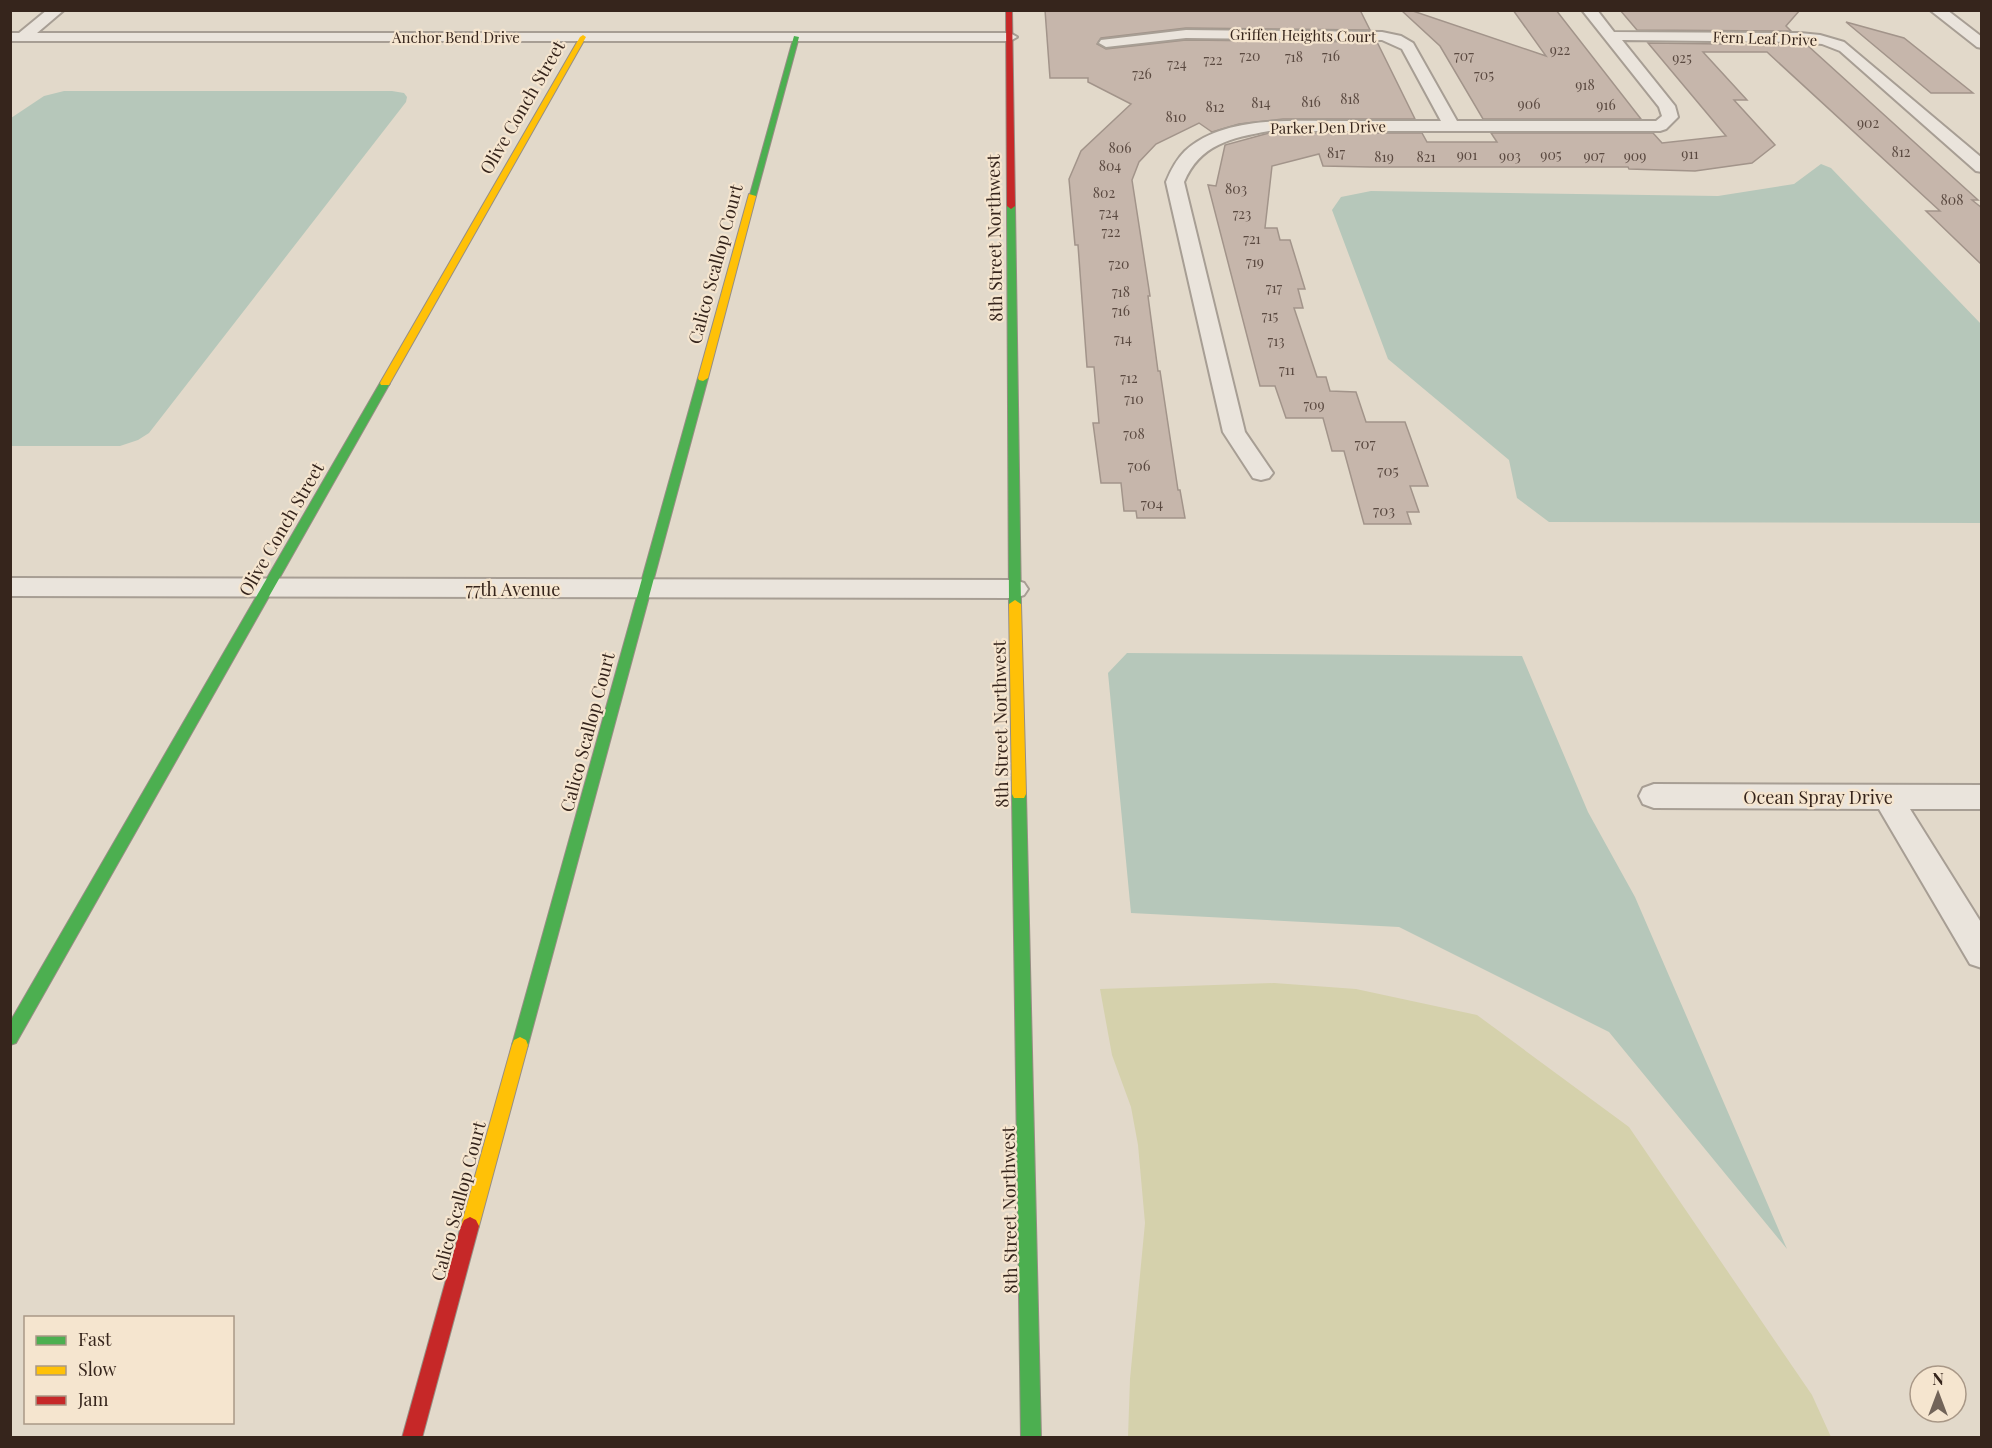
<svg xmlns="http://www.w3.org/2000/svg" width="1992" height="1448" font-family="'Playfair Display',serif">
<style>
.green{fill:#d5d1ac}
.water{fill:#b6c7ba}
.building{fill:#c6b6ab;stroke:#a2948a;stroke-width:1.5}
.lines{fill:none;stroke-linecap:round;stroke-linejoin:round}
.street-casing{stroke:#a79e94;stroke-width:4}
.fast-casing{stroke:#978e84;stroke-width:2}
.slow-casing{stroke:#978e84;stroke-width:2}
.jam-casing{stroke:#978e84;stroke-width:2}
.street{fill:#eae4dc;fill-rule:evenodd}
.fast{fill:#4caf50;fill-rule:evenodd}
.slow{fill:#ffc107;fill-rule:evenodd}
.jam{fill:#c62828;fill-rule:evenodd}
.labels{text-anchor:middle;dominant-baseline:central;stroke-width:4.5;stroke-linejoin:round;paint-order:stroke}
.far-number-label{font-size:14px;fill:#5a4940}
.far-street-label{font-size:15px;fill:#36251c;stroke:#f5e5cf}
.number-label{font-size:15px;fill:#5a4940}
.street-label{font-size:18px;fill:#36251c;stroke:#f5e5cf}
</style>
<rect width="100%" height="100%" fill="#e2d9ca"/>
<path class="green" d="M1274 983 1356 989 1477 1015 1629 1127 1812 1395 1831 1437H1128L1130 1379 1145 1223 1138 1145 1131 1107 1112 1055 1100 989Z"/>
<path class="water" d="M64 91H392L404 93 407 97 406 102 149 433 138 440 120 446H11V118L44 96Z
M1821 164 1831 168 1981 324V523L1549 522 1517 498 1509 460 1388 359 1332 210 1341 197 1371 191 1718 196 1794 184Z
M1127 653 1522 656 1588 812 1635 897 1787 1249 1609 1032 1399 927 1131 913 1108 673Z"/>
<path class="building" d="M1045 10H1360L1370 30 1186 28 1101 38 1097 44 1106 49 1186 40 1377 42 1415 119H1283L1239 124 1212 132 1199 123 1156 144 1139 162 1132 180 1150 296H1148L1158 371H1160L1178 490H1180L1185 518H1137L1136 511H1124L1121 483H1101L1093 423H1099L1094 367H1087L1078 245H1075L1069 179 1081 151 1131 104 1088 82V78H1050Z
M1401 10H1410L1546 56 1513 10H1556L1641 119H1483L1440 46Z
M1620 10H1800L1786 26 1791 31 1637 30Z
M1846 22 1904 38 1973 93H1931Z
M1648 43 1807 45 1978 200H1972L1982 208V265L1926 211H1940L1767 52H1703L1747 100H1734L1775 145 1752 163 1695 171 1629 169 1628 167H1370L1323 166 1319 154 1272 166 1265 228H1277L1280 240H1290L1305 289H1298L1303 308H1294L1317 377H1326L1330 391 1356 392 1366 422H1405L1428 486H1410L1419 512H1407L1411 524H1364L1344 451H1332L1323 418H1286L1275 386H1260L1208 185 1216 186 1225 145 1269 133H1422L1427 142H1497L1491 133H1653L1662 143 1726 136Z"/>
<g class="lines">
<g class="street-casing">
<path id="street" d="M47 10H64L37 33H1010L1017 37 1010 41H10V33H19Z
M1582 10H1597L1614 32 1800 33 1820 35 1844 42 1982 158V172L1976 171 1840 51 1822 44 1800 42 1622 40 1675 106 1678 117 1666 129 1660 131H1269C1231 138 1200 144 1184 182L1245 432 1273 473 1269 478 1261 480 1253 478 1223 432 1166 182C1171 170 1176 160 1185 151 1224 115 1296 121 1344 121 1377 121 1409 121 1441 121L1402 49 1382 40 1186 38 1106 47 1099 43 1101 40 1186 30 1382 32 1401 36 1413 43 1457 121H1656L1662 116 1659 107Z
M1930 10H1947L1982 37V48L1977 47Z
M10 578 1015 580 1024 583 1028 589 1024 595 1015 598 10 596Z
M1654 784 1982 785V809H1910L1982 924V968L1970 964 1879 809 1654 808 1643 804 1639 796 1643 788Z"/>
</g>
<g class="fast-casing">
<path id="fast" d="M794 36 799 37 756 196 749 198Z
M1011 203 1015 206 1021 604 1015 608 1009 604 1007 206Z
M703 375 708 378 528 1045 526 1050 520 1053 514 1050 512 1045 698 378Z
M385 380 390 383 16 1043 10 1045V1022L380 383Z
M1019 788 1024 790 1026 794 1041 1438H1021L1012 794 1014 790Z"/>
</g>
<g class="slow-casing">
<path id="slow" d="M583 35 586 37 390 383 389 385H381L380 383 580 37Z
M749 194 756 196 708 378 703 381 699 380 698 378Z
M1015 600 1021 604 1026 794 1024 798H1014L1012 794 1009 604Z
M520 1037 526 1040 528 1045 479 1226 476 1232 470 1235 464 1232 461 1226 512 1045 514 1040Z"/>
</g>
<g class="jam-casing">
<path id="jam" d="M1006 10H1012L1015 206 1011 209 1007 206Z
M470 1217 476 1220 479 1226 422 1438H402L461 1226 464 1220Z"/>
</g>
<use href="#street" class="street"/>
<use href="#fast" class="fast"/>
<use href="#slow" class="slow"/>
<use href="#jam" class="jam"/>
</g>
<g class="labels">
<g class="far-number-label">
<text x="1560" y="49">922</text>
<text x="1250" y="55">720</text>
<text x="1331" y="55">716</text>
<text x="1464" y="55">707</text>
<text x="1294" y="56">718</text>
<text x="1682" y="57">925</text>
<text x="1213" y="59">722</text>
<text x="1177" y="63">724</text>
<text x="1142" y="73">726</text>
<text x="1484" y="74">705</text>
<text x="1585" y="84">918</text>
<text x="1350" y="98">818</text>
<text x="1311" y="101">816</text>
<text x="1261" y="102">814</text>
<text x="1529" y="103">906</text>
<text x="1606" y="104">916</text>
<text x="1215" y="106">812</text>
<text x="1176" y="116">810</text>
<text x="1868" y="122">902</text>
<text x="1120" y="147">806</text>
<text x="1901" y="151">812</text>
<text x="1336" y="152">817</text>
<text x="1690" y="153">911</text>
<text x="1467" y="154">901</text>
<text x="1551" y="154">905</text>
<text x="1510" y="155">903</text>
<text x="1594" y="155">907</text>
<text x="1635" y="155">909</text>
<text x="1384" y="156">819</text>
<text x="1426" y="156">821</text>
<text x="1110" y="165">804</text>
<text x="1236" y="188">803</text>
<text x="1104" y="192">802</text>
<text x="1952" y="199">808</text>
<text x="1109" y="212">724</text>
<text x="1242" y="213">723</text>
<text x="1111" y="231">722</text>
<text x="1252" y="238">721</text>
<text x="1255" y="261">719</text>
<text x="1119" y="263">720</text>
<text x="1274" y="287">717</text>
<text x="1121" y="291">718</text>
<text x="1121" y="310">716</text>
<text x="1270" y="315">715</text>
<text x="1123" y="338">714</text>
<text x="1276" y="340">713</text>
<text x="1287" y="369">711</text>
<text x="1129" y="377">712</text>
<text x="1134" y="398">710</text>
<text x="1314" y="404">709</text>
<text x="1134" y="433">708</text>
</g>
<g class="far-street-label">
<text transform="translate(1303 35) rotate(1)">Griffen Heights Court</text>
<text x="456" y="37">Anchor Bend Drive</text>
<text transform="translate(1765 38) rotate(2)">Fern Leaf Drive</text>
<text transform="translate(1328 127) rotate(-1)">Parker Den Drive</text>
</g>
<g class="number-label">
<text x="1365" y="443">707</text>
<text x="1139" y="465">706</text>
<text x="1388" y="470">705</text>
<text x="1152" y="503">704</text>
<text x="1384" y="510">703</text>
</g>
<g class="street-label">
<text transform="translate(522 107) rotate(-60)">Olive Conch Street</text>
<text transform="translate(994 238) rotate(-91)">8th Street Northwest</text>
<text transform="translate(715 264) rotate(-75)">Calico Scallop Court</text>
<text transform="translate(281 529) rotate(-60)">Olive Conch Street</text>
<text x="513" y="589">77th Avenue</text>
<text transform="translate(1000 724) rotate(-91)">8th Street Northwest</text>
<text transform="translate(587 732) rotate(-75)">Calico Scallop Court</text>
<text x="1818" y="797">Ocean Spray Drive</text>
<text transform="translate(458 1201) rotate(-75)">Calico Scallop Court</text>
<text transform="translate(1009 1210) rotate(-91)">8th Street Northwest</text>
</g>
</g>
<rect width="1992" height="1448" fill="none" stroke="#36251c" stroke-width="24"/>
<rect x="24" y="1316" width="210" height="108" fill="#f5e5cf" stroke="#a99887" stroke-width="1.5"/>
<rect x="36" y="1336" width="30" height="9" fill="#4caf50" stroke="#a99887" stroke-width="1.5"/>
<text x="78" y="1346" font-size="18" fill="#36251c">Fast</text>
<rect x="36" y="1366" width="30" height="9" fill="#ffc107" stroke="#a99887" stroke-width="1.5"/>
<text x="78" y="1376" font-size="18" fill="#36251c">Slow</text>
<rect x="36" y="1396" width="30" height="9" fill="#c62828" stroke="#a99887" stroke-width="1.5"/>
<text x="78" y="1406" font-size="18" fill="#36251c">Jam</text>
<g transform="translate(1938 1394)"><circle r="28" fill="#f5e5cf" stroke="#a99887" stroke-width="1.5"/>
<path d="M0-4.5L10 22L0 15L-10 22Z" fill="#726459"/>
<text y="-9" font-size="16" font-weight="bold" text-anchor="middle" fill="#36251c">N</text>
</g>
</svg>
